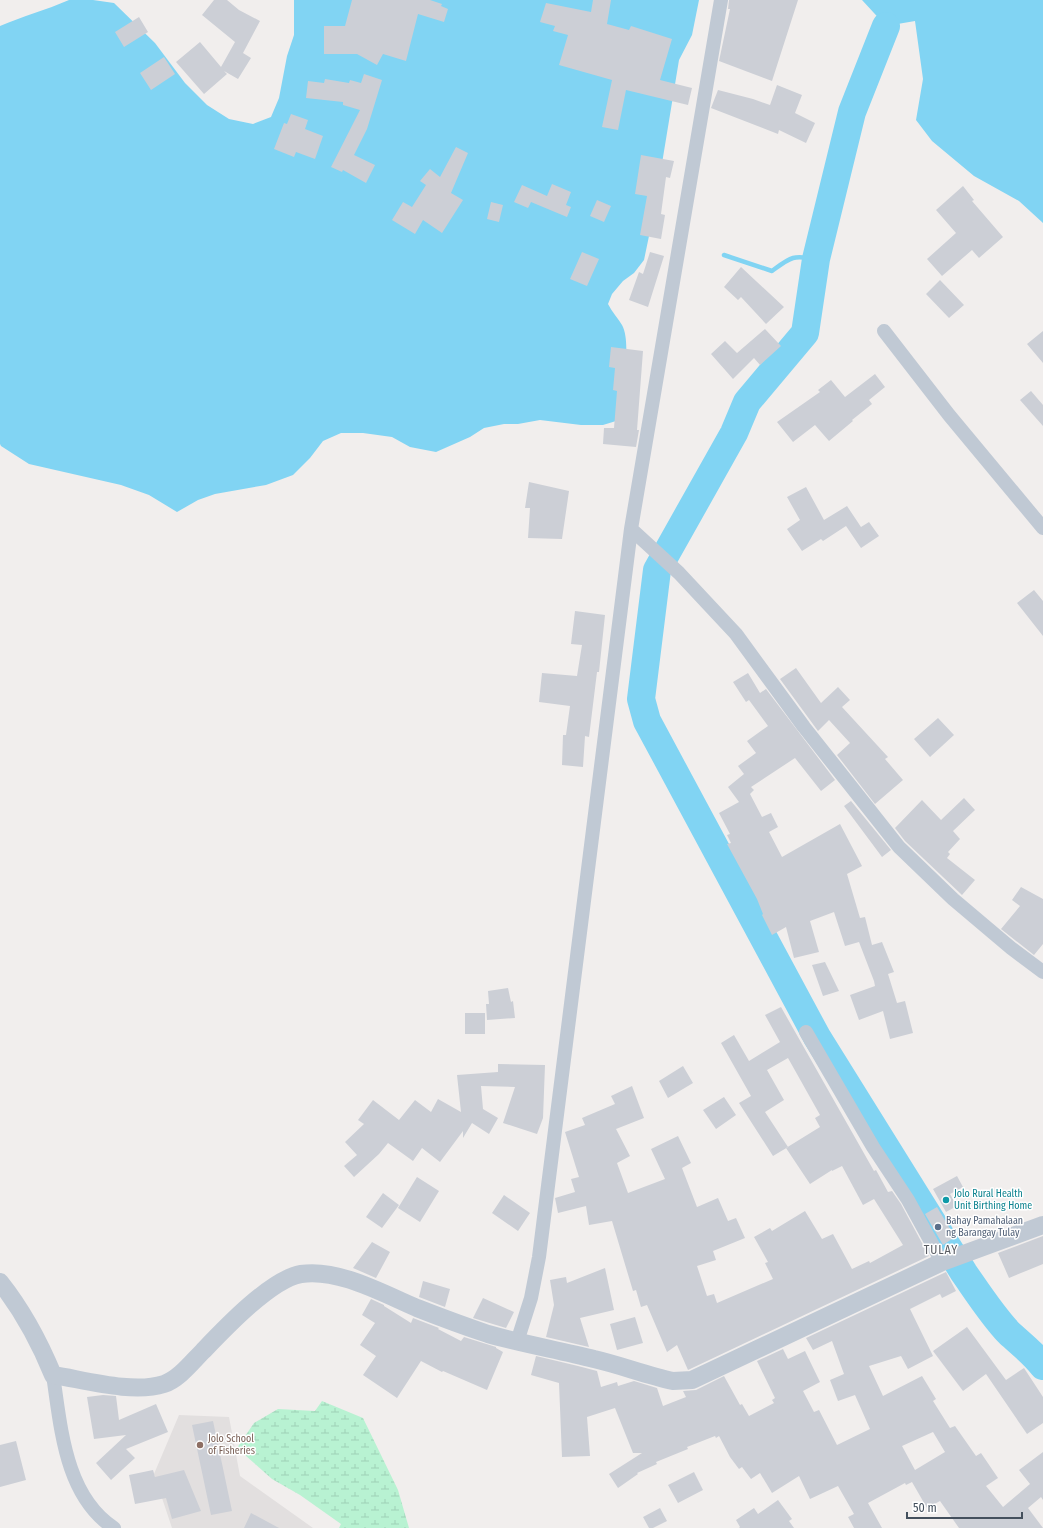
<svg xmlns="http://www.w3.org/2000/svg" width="1043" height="1528" font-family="'Fira Sans Condensed',sans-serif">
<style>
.education{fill:#e2dfdf}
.wetland{fill:url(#wetland-marsh)}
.water{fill:#81d4f3}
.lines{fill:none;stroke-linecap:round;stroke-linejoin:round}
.stream{stroke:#81d4f3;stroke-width:4.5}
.river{stroke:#81d4f3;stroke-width:28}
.building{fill:#cccfd6;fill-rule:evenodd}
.minor{stroke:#c0c9d4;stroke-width:14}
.tertiary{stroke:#c0c9d4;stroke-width:18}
.culture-dot{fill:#0f9aa8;stroke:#fff;stroke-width:1.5}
.service-dot{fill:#5c6f8a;stroke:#fff;stroke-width:1.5}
.education-dot{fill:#8d6e63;stroke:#fff;stroke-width:1.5}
.labels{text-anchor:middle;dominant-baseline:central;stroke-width:3;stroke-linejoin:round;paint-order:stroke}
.culture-label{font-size:10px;fill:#0d838f;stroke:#fff;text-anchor:start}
.service-label{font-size:10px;fill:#4e5e75;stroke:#fff;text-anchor:start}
.education-label{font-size:10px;fill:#785e54;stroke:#fff;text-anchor:start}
.quarter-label{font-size:12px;letter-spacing:1px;fill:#5a5d63;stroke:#fff}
</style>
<defs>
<pattern id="wetland-marsh" width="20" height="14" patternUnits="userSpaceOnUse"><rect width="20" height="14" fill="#b8f2d2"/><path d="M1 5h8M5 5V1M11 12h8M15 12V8" fill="none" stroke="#9fd1b7"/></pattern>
</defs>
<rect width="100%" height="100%" fill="#f1eeed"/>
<path class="education" d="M179 1415 229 1417 240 1476 313 1528H172L154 1474Z"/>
<path class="wetland" d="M322 1401 363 1418 398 1490 409 1528H339L341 1524 300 1495 272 1479 237 1448 254 1423 278 1409 315 1411Z"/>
<path class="water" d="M69 0H93L114 3 155 43 185 83 207 105 229 119 253 124 271 117 279 98 287 56 294 35V0H699L692 35 679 60 654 212 644 260 634 273 623 281 612 294 608 304C612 312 618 318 622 325 633 345 620 398 616 421L603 425H581L540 420 518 424H504L484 428 470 437 436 452 410 447 392 437 363 433H341L323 441 310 458 293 475 266 485 215 494 198 500 177 512 149 495 121 485 29 464 1 446 0 444V26C23 16 46 10 69 0Z
M862 0H1043V223L1019 201 974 176 932 141 916 120 923 79 915 21 886 26Z"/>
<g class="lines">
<path class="stream" d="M724 255 772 271C791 257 792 255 816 259"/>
<path class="river" d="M886 26 852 112 816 259 805 333 747 402 734 433 657 570 641 699 647 721 817 1037 964 1273C978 1293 992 1315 1009 1333 1021 1344 1033 1353 1043 1366"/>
</g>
<path class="building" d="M214 0H227L239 10 260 21 243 53 251 58 238 79 224 71 227 74 204 94 176 62 200 42 221 67 235 42 202 15Z
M352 0H430L442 4 441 6 448 9 444 22 418 14 406 61 383 54 377 65 357 54H324V26H345Z
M593 0H611L607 24 629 30 631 26 672 39 660 80 692 88 688 105 626 90 618 130 602 127 612 80 559 65 568 35 553 31 555 26 540 22 546 3 591 12Z
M729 0H798L772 81 719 61 730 9H728Z
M139 17 148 32 124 47 115 32Z
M164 57 175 74 151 90 140 73Z
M364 74 382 80 367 129 354 155 375 165 366 183 343 170 342 172 331 167 360 110 343 105V102L306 98 308 81 324 83 325 79 349 83 350 80 361 83Z
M777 85 802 95 795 113 815 123 806 143 779 130 778 134 711 108 718 90 753 99 770 105Z
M291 114 308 120 305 129 323 136 315 159 296 152 294 157 274 149 284 123 287 124Z
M456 147 468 153 451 193 463 200 442 233 423 220 415 234 392 220 403 202 412 207 426 185 420 181 430 169 440 177Z
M641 155 674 161 670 178 666 177 661 214 665 215 661 239 640 235 647 196 635 194Z
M552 184 571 192 566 205 571 207 567 217 531 202 528 208 514 202 522 185 547 196Z
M963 186 974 200 972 201 1003 237 979 258 972 250 942 276 927 259 956 233 936 210Z
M597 200 611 206 604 222 590 216Z
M491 202 503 205 499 222 487 219Z
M582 252 599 259 587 286 570 279Z
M650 252 664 256 648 307 629 300 639 272 643 274Z
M741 267 784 307 766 324 741 297 738 300 724 287Z
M940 280 964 305 949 318 926 294Z
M765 329 781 346 760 365 754 358 733 379 711 354 725 341 737 353Z
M1043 331V363L1027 344Z
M611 347 643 351 637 430H639L636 447 603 444 604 428H614L617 391 613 390 615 368 609 367Z
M875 374 885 387 869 400 872 404 852 420 853 421 829 441 815 425 793 442 777 422 820 392 818 390 831 380 845 397Z
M1031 391 1043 405V426L1020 400Z
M529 482 569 491 562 539 528 538 530 508H525Z
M806 487 824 520 847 506 861 527 869 522 879 536 861 548 846 526 823 541 821 539 802 551 787 529 800 520 787 497Z
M1034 590 1043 601V636L1017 603Z
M575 611 605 615 599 672H597L589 737 585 736 583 767 562 765 563 735H566L570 706 539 702 542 673 577 676 582 645 571 644Z
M796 668 821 703 838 687 850 700 842 707 888 757 885 759 903 780 875 804 837 755 850 743 829 720 818 731 780 679Z
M748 673 760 693 766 689 835 780 821 791 795 758 751 787 754 790 750 794 762 817 771 813 778 827 769 832 782 857 840 824 862 866 847 874 860 918 865 917 872 945 882 942 894 972 888 974 897 1003 905 1001 913 1033 890 1039 883 1011 859 1020 850 995 875 986 874 981 859 942 845 946 834 912 810 921 819 952 794 958 786 927 772 935 762 915 763 914 757 899 727 844 731 843 727 835 730 834 719 813 739 802 728 787 744 774 738 766 756 753 747 741 768 726 749 700 746 702 733 682Z
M938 718 954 735 930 757 914 739Z
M964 798 975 810 953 831 960 839 948 852 950 854 947 858 975 880 962 895 905 841 895 828 922 800 941 820Z
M851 801 891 850 882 857 844 806Z
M1021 887 1043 899V944L1034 955 1001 929 1020 906 1012 900Z
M825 962 839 991 823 996 812 965Z
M508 988 511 1002 513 1001 515 1018 487 1020 486 1004H489L488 991Z
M781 1007 874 1171 876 1170 888 1192 892 1191 901 1204 929 1256 688 1370 677 1345 667 1352 647 1305 641 1307 636 1290 633 1291 612 1221 589 1225 586 1206 558 1213 555 1198 575 1192 571 1179 579 1177 565 1132 585 1125 582 1118 615 1104 611 1096 632 1086 644 1118 616 1129 630 1156 617 1163 628 1193 665 1179 651 1149 678 1136 691 1163 682 1168 697 1207 718 1198 728 1221 736 1218 745 1238 713 1251 716 1260 697 1266 707 1296 714 1294 717 1303 773 1279 765 1263 768 1262 754 1237 770 1228 772 1231 805 1211 822 1239 833 1234 852 1269 869 1261 870 1263 903 1245 874 1199 863 1205 842 1166 832 1171V1170L810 1184 786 1148 820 1127 815 1118 820 1115 788 1058 767 1070 784 1100 765 1112 788 1147 773 1156 739 1103 751 1096 721 1043 734 1035 749 1061 780 1042 765 1015Z
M465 1013H485V1034H465Z
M498 1064 545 1065 543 1118 537 1134 503 1123 515 1087 481 1086 483 1109 498 1118 489 1134 472 1123 463 1138V1131L440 1162 422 1148 413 1161 388 1143 379 1154 354 1177 344 1166 357 1155 345 1142 364 1124 358 1120 373 1100 399 1120 415 1100 431 1112 438 1099 461 1112 457 1075 498 1072Z
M683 1066 693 1083 668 1098 659 1081Z
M724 1097 736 1115 716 1129 703 1110Z
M957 1176 963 1187 950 1194 957 1206 946 1212 933 1189Z
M417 1177 439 1191 420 1222 398 1208Z
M383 1193 399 1205 382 1228 366 1217Z
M504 1195 530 1213 518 1231 492 1213Z
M937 1207 955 1237 943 1245 925 1214Z
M1043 1236V1264L1009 1278 998 1253Z
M372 1242 390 1252 376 1278 353 1268Z
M605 1268 614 1310 580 1318 589 1347 546 1337 554 1305 550 1280 566 1277 567 1283Z
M946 1272 956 1291 942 1298 940 1294 910 1309 933 1356 908 1369 901 1356 869 1366 883 1396 922 1376 936 1399 933 1401 950 1428 955 1426 976 1456 981 1453 998 1478 986 1486 1003 1507 1030 1484 1019 1470 1043 1452V1500L1041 1497 1028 1508 1043 1528H959L940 1501 927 1508 912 1482 906 1485 905 1483 868 1503 882 1528H854L848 1517 854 1514 838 1486 810 1499 799 1476 772 1493 760 1473 751 1479 742 1467 739 1469 730 1457 719 1436 716 1438 715 1436 687 1447 688 1449 656 1462 657 1464 637 1473 638 1474 618 1488 609 1474 642 1453H633L615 1408 587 1417 590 1456 562 1457 559 1383 531 1375 536 1356 578 1366 597 1371 601 1387 617 1382 618 1386 634 1381 657 1388 663 1406 686 1397 683 1391 696 1390 724 1376 740 1405 742 1404 749 1416 774 1403 772 1400 775 1398 757 1361 783 1349 788 1359 805 1351 820 1382 803 1391 814 1412 819 1410 837 1445 870 1429 855 1395 838 1401 830 1380 844 1374 832 1341 813 1350 806 1338ZM933 1432 945 1452 915 1470 902 1446Z
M423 1281 450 1289 445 1307 419 1297Z
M483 1298 514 1312 506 1328 473 1318Z
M371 1299 384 1305V1306L411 1323 413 1318 439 1328 438 1329 461 1341 464 1337 496 1347V1348L503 1352 487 1390 443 1371 442 1372 421 1361 397 1398 363 1375 376 1356 360 1345 375 1323 362 1315Z
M635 1317 643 1343 617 1350 610 1324Z
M967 1327 1006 1380 1024 1368 1043 1397V1423L1027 1434 986 1374 963 1391 933 1351Z
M103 1395 116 1396 119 1420 156 1404 168 1432 126 1449 135 1458 111 1480 96 1463 126 1435 94 1439 87 1397Z
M213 1421 232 1511 211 1515 192 1425Z
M16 1441 26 1480 0 1487V1445Z
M153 1470 155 1477 184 1470 201 1511 172 1519 166 1498 135 1504 129 1475Z
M694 1472 703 1490 678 1503 668 1485Z
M778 1500 792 1519 789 1521 794 1528H739L740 1527 736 1520 754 1508 758 1514Z
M660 1508 667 1521 653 1528H649L643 1517Z
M251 1513 279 1528H244Z"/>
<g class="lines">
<path class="minor" d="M884 331 949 415 1043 528
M631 529 679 573 736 634 804 727 899 847 953 899 1011 948 1043 972
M806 1032 873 1147 908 1200 942 1262
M517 1342 531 1298 539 1257 631 529 721 0
M53 1375C61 1428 65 1496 114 1528"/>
<path class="tertiary" d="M0 1282C23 1311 39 1341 53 1375 85 1380 133 1394 164 1384 179 1379 192 1362 203 1351 224 1329 271 1279 301 1274 338 1268 384 1294 417 1308 440 1317 464 1326 488 1334 523 1344 559 1350 594 1359 620 1365 646 1375 673 1381L692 1380 942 1262 1043 1225"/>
</g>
<circle class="culture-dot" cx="946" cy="1200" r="4"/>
<circle class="service-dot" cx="938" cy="1227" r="4"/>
<circle class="education-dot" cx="200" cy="1445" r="4"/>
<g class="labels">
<g class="culture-label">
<text x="954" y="1194">Jolo Rural Health<tspan x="954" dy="12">Unit Birthing Home</tspan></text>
</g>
<g class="service-label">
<text x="946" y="1221">Bahay Pamahalaan<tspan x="946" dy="12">ng Barangay Tulay</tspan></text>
</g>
<g class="education-label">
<text x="208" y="1439">Jolo School<tspan x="208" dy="12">of Fisheries</tspan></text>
</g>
<g class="quarter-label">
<text x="941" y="1250">TULAY</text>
</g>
</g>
<path d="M907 1512v6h115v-6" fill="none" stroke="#44505d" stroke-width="2"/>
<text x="913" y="1512" font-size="12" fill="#44505d" stroke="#ffffff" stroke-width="3" paint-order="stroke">50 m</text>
</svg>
